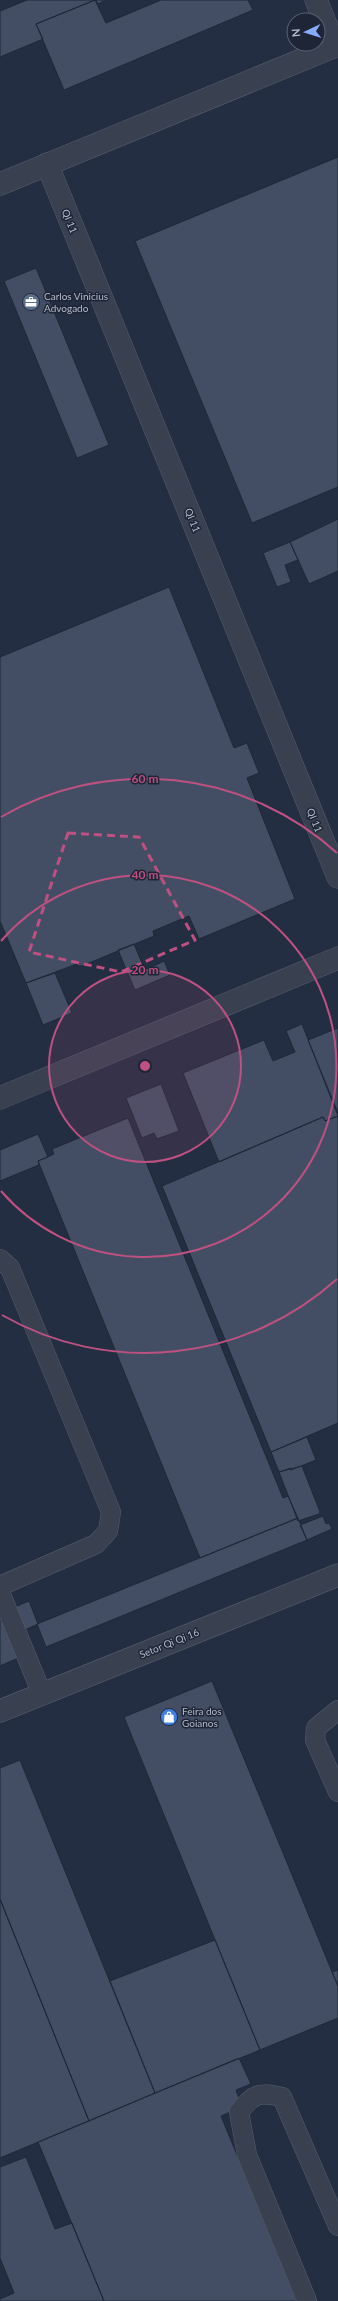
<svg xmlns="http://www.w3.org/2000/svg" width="338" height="2301" font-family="Lato,sans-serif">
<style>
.building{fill:#434e64;stroke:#1f2738}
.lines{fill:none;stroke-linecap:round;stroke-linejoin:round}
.service-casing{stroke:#565e6e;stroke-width:20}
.minor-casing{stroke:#565e6e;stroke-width:23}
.tertiary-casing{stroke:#565e6e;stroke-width:23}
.service{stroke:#394151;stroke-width:19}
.minor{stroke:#394151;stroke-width:22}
.tertiary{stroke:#394151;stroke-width:22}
.marked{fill:none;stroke:#bd5182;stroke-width:3;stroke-dasharray:8 5;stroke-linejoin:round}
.ring{fill:none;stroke:#bd5182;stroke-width:2}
.labels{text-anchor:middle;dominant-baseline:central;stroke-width:3;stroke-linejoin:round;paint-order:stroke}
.street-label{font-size:10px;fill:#b5bccb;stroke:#1d2536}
.poi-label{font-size:10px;fill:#b5bccb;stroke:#1d2536;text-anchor:start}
.centre{fill:#bd5182;stroke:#1d2536;stroke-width:2}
.ring-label{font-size:12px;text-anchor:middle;font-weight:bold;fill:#bd5182;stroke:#1d2536;stroke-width:3;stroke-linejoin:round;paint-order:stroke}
</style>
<rect width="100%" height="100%" fill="#242e42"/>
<path class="building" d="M27 0H95L36 24 43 39 0 57V11Z
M95 0 106 23 161 0H248L253 10 64 90 36 24Z
M96 0H106L98 4Z
M338 157V487L252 523 135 241Z
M36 268 109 445 77 458 4 281Z
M338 519V571L309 584 290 542Z
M290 542 298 560 285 565 291 582 277 587 263 553Z
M169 587 234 748 247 743 259 773 247 778 295 899 199 939 189 916 153 931 154 936 82 966H78L77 964 26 983 0 921V657Z
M134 944 145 970 164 961 170 975 135 990 118 950Z
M55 973 72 1013 43 1025 26 983Z
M302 1024 338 1116 325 1121 323 1117 219 1162 183 1073 264 1040 273 1061 295 1052 286 1031Z
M338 1028V1113L308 1040Z
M161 1084 179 1131 157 1139 154 1133 142 1138 126 1098Z
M338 1116V1423L271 1452 162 1186 323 1117 325 1121Z
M128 1118 283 1498 288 1496 298 1518 200 1558 38 1161 54 1154 52 1149Z
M38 1134 48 1157 38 1161 39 1165 0 1181V1150Z
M307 1437 316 1460 291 1470V1468L279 1472 271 1452Z
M302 1466 320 1512 319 1514 298 1521 279 1472Z
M323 1516 326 1524 329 1523 332 1529 307 1540 300 1525Z
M298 1518 307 1540 46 1647 37 1624Z
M29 1601 38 1624 16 1634 23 1656 0 1666V1605L3 1612Z
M212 1681 338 1986V2018L260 2050 124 1717Z
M20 1760 155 2093 89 2121 0 1899V1768Z
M0 1899 89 2121 0 2158Z
M215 1940 260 2050 155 2093 110 1981Z
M338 1970V1986L332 1972Z
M239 2058 251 2084 236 2090 242 2107 221 2116 297 2301H104L38 2142Z
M26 2157 55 2229 72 2223 104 2301H0V2299L14 2293 0 2258V2167Z"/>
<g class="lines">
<g class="service-casing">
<path id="service" d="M0 1259 10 1268 111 1512 108 1531 96 1544 0 1586
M0 1592 42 1694
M338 1710 316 1728 315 1740 338 1792
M307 2301 247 2155 239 2112C254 2093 259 2092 282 2097L338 2226"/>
</g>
<g class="minor-casing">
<path id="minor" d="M316 0 335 47
M47 164 338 877
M0 1098 338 958
M0 1711 338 1575"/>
</g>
<g class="tertiary-casing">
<path id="tertiary" d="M0 184 338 45"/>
</g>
<use href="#service" class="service"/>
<use href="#minor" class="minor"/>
<use href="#tertiary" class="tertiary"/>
</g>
<path class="marked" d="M68 833 139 837 195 940 121 972 29 952Z"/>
<circle cx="145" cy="1066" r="96" fill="#bd5182" fill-opacity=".12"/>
<g class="ring">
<circle cx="145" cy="1066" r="96"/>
<path d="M1 941A191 191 0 1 1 1 1191"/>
<path d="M337 1279A287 287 0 0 1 2 1315M1 817A287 287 0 0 1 337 853"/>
</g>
<defs>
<g id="office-disc" transform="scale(0.9)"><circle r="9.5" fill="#5c6f8a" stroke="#1d2536"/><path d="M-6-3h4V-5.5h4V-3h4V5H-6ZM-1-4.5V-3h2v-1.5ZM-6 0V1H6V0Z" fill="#fff"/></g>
<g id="shop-disc" transform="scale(0.9)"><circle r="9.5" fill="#3f7fe0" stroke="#1d2536"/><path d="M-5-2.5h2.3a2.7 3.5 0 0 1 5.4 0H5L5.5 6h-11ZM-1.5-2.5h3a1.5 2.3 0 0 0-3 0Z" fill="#fff"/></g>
</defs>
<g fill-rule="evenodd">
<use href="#office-disc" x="31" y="302"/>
<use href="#shop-disc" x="169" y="1717"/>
</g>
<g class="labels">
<g class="street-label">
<text transform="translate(70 221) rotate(68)">QI 11</text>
<text transform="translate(193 520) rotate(68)">QI 11</text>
<text transform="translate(315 820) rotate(68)">QI 11</text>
<text transform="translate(169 1643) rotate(-22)">Setor Qi Qi 16</text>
</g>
<g class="poi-label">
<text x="44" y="296">Carlos Vinicius<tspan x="44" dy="12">Advogado</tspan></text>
<text x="182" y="1711">Feira dos<tspan x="182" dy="12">Goianos</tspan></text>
</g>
</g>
<circle cx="145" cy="1066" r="6" class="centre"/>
<g class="ring-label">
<text x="145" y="783">60 m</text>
<text x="145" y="879">40 m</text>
<text x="145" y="974">20 m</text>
</g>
<g transform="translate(306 32) rotate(266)"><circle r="19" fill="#1d2536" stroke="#5a6172"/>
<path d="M0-3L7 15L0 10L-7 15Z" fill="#89abfd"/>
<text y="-6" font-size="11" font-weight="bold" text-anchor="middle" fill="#b5bccb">N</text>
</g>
</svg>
